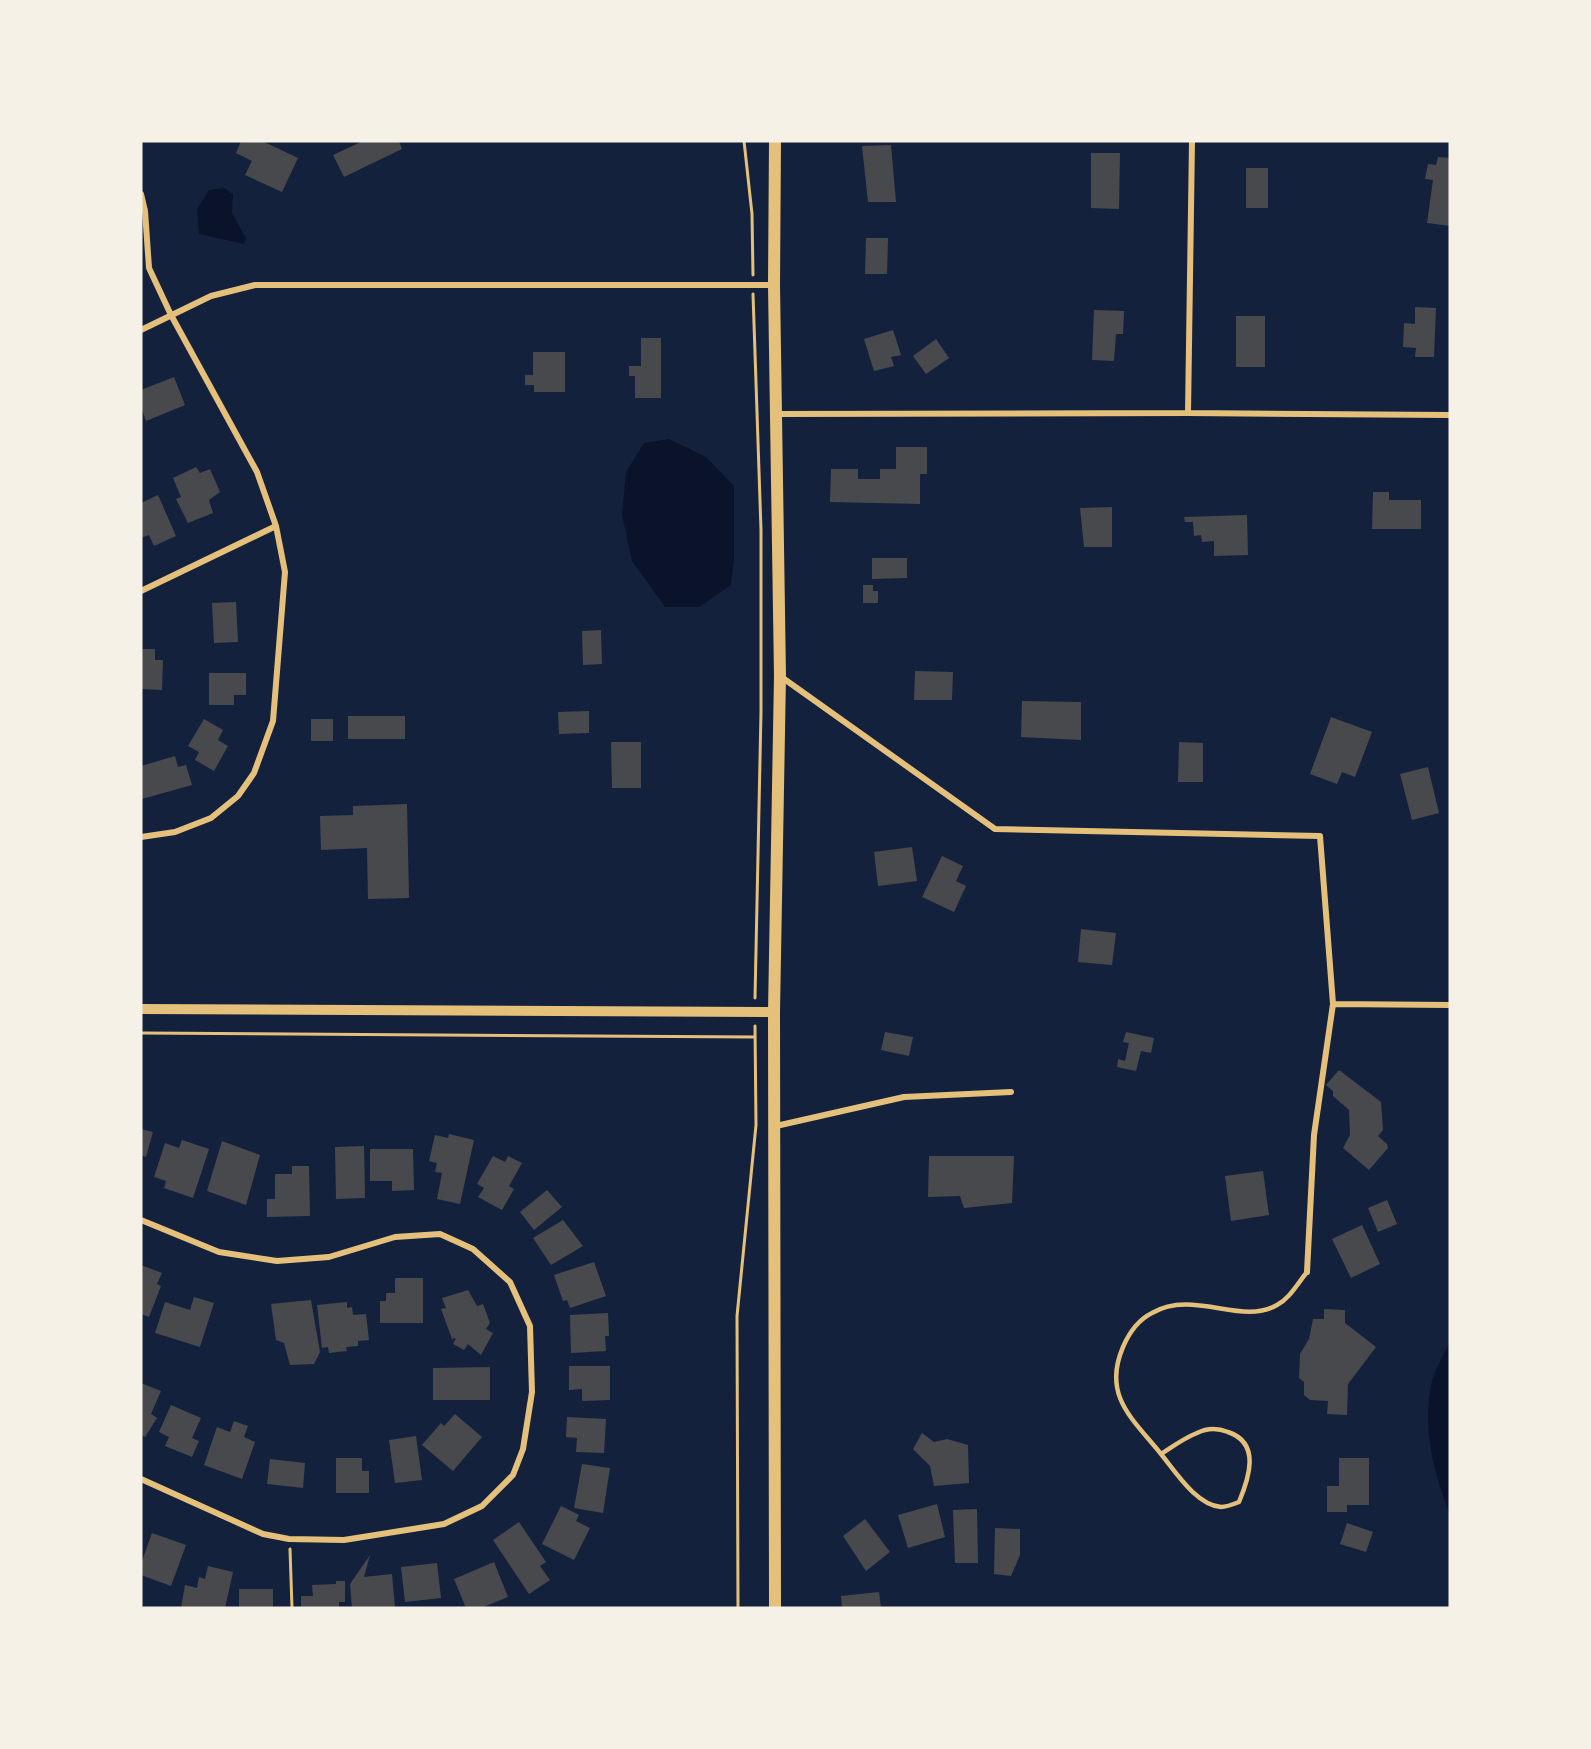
<svg xmlns="http://www.w3.org/2000/svg" width="1591" height="1749" font-family="'Source Sans 3',sans-serif">
<style>
.water{fill:#0b132b}
.building{fill:#48494c}
.lines{fill:none;stroke-linecap:round;stroke-linejoin:round}
.path{stroke:#e5c07b;stroke-width:3}
.service{stroke:#e5c07b;stroke-width:4.5}
.minor{stroke:#e5c07b;stroke-width:6}
.tertiary{stroke:#e5c07b;stroke-width:10}
.secondary{stroke:#e5c07b;stroke-width:12}
</style>
<rect width="100%" height="100%" fill="#14213d"/>
<path class="water" d="M224 188 233 194 232 213 246 238 244 244 199 234 197 209 209 190Z
M669 439 706 457 734 486V560L731 585 699 607H665L632 561 622 515 626 472 644 443Z
M1450 1342V1515C1434 1473 1422 1430 1431 1385 1434 1370 1444 1355 1450 1342Z"/>
<path class="building" d="M241 141H262L298 158 282 192 245 175 252 161 236 153Z
M363 141H399L402 149 344 177 333 155Z
M891 145 896 202H868L862 146Z
M1091 153H1120L1119 209 1091 208Z
M1438 157 1450 158V226L1427 223 1433 180 1425 179 1428 164 1436 165Z
M1246 168H1268V208H1246Z
M866 238H888L887 274H865Z
M1415 307 1436 308 1434 357H1415L1416 348 1403 347 1404 323 1415 324Z
M1094 310 1124 311 1123 334H1116L1114 361 1092 360Z
M1236 316H1265V367H1236Z
M893 330 901 355 891 357 894 366 874 371 864 339Z
M641 338H661V398H635V376H629V366H641Z
M936 339 949 358 926 374 913 356Z
M533 352H565V392H534V385H525V375H533Z
M174 377 185 405 146 421 141 407V390Z
M896 447H927V474H920V504L830 502 831 469H858V479H880V469H896Z
M196 467 200 473 210 469 220 492 209 500 213 513 188 523 176 499 181 497 173 478Z
M1373 492H1389V500H1421V529H1372Z
M158 495 176 536 154 546 149 535 141 538V503Z
M1112 507V547H1084L1080 508Z
M1247 515 1248 555 1214 556V541L1202 542 1201 535 1194 536 1193 522H1185L1184 517Z
M872 558H907V578L872 579Z
M863 585H873V591H878V603H863Z
M236 602 238 642 214 643 212 603Z
M601 630 602 664 583 665 582 631Z
M141 649H155V660H163L162 690 141 689Z
M915 671 953 672 952 700H914Z
M209 673H246V695H234V705H209Z
M1022 701 1081 702V740L1021 737Z
M589 711V733L559 734 558 712Z
M348 716H405V739H348Z
M1331 717 1372 732 1355 777 1342 772 1337 784 1310 774Z
M204 719 223 730 218 740 228 746 214 771 195 760 199 752 188 746Z
M311 719H333V741H311Z
M611 742H641V788H612Z
M1179 742 1203 743V782H1178Z
M175 756 178 767 186 765 192 785 142 799 141 766Z
M1428 767 1439 813 1412 820 1400 774Z
M407 804 409 898 368 899 367 848 321 850 320 816 353 815V806Z
M912 847 917 881 878 886 874 852Z
M942 856 963 866 956 881 966 886 954 912 922 897Z
M1081 929 1116 933 1112 965 1078 962Z
M885 1032 913 1037 909 1056 881 1050Z
M1126 1032 1154 1038 1151 1053 1141 1051 1136 1071 1117 1067 1118 1059 1125 1061 1129 1043 1123 1042Z
M1339 1070 1381 1102 1383 1130 1378 1136 1387 1144 1388 1148 1369 1170 1343 1148 1350 1135 1349 1110 1333 1096V1091L1326 1085Z
M141 1129 153 1132 146 1157 141 1155Z
M449 1134 474 1140 460 1204 437 1199 442 1173 435 1172 437 1163 429 1161 435 1135 448 1138Z
M182 1140 209 1149 193 1198 164 1188 166 1181 154 1177 165 1143 179 1148Z
M222 1141 260 1155 246 1205 207 1191Z
M364 1146 365 1198 336 1199 335 1147Z
M370 1149H413L414 1190 392 1191V1181H370Z
M493 1156 505 1162 508 1156 522 1163 509 1186 514 1189 502 1210 478 1197 484 1188 477 1184Z
M929 1156H1014L1012 1203 964 1208 960 1196 928 1197Z
M292 1166H309L310 1216 267 1217V1199H275V1174H292Z
M1263 1171 1269 1215 1231 1221 1225 1176Z
M547 1190 562 1207 534 1230 520 1212Z
M1387 1200 1397 1224 1378 1232 1368 1208Z
M563 1220 583 1246 551 1265 533 1238Z
M1362 1225 1380 1264 1351 1278 1332 1239Z
M594 1262 606 1296 570 1308 567 1300 563 1301 554 1275Z
M141 1265 162 1273 157 1284 161 1286 149 1317 141 1314Z
M395 1278H423V1323H380V1301H386V1293H395Z
M468 1290 477 1306 483 1304 490 1323 486 1329 493 1333 481 1355 468 1344 464 1350 453 1344 456 1338 452 1339 441 1309 446 1308 442 1298Z
M194 1297 214 1303 200 1347 155 1333 165 1302 190 1310Z
M311 1300 320 1352 314 1364 290 1365 284 1343 276 1340 271 1304Z
M347 1302V1308L352 1307 353 1315 366 1314 369 1340 358 1341V1346L346 1347 347 1351 329 1353 328 1347 322 1348 317 1305Z
M1324 1309 1345 1310V1323L1376 1347 1348 1384 1347 1415 1327 1414 1328 1401 1310 1400 1304 1395V1382L1299 1378 1300 1354 1309 1339 1313 1319H1324Z
M608 1313 609 1336H605L606 1351 571 1353 570 1315Z
M569 1366H610V1400L582 1401V1389L569 1390Z
M490 1367V1400H433V1368Z
M141 1383 161 1391 151 1414 157 1418 145 1437 141 1435Z
M171 1405 201 1418 192 1438 199 1441 192 1457 165 1446 169 1437 159 1432Z
M455 1414 482 1437 453 1471 422 1445 441 1423 444 1426Z
M567 1417 606 1419 604 1453 576 1452 577 1438 566 1437Z
M234 1421 248 1426 244 1437 255 1442 242 1479 204 1465 217 1427 230 1432Z
M922 1433 934 1442 947 1439 968 1445 969 1483 934 1486 930 1466 913 1449Z
M416 1436 422 1480 395 1483 389 1440Z
M336 1458H362V1471H369V1493H336Z
M1339 1458H1369V1505H1347V1512H1327V1486H1339Z
M270 1459 305 1463 303 1488 267 1484Z
M582 1464 610 1468 603 1513 574 1508Z
M937 1504 945 1537 908 1548 898 1515Z
M561 1506 579 1515 576 1521 590 1528 574 1560 542 1544Z
M977 1509 978 1563H955L953 1510Z
M865 1519 890 1552 866 1571 843 1536Z
M519 1522 546 1562 540 1566 550 1580 529 1594 493 1540Z
M1347 1523 1373 1532 1366 1552 1340 1544Z
M995 1528 1020 1529V1555L1011 1576 994 1574Z
M152 1533 186 1545 171 1586 141 1575V1564Z
M370 1555 364 1577 392 1574 395 1608H352L350 1584Z
M494 1562 508 1597 481 1608H466L454 1579Z
M437 1563 441 1598 405 1602 401 1567Z
M208 1566 233 1572 225 1608H181L185 1585 197 1588 199 1577 205 1579Z
M336 1581H345V1602H339V1608H301V1596H313L312 1585 336 1584Z
M239 1589H273V1608H239Z
M879 1592 881 1608H842L841 1596Z"/>
<g class="lines">
<path class="path" d="M744 141 752 214 753 275
M753 294 761 530V712L755 998
M141 1033 754 1037
M290 1549 292 1608
M738 1608 737 1316 756 1125 755 1026"/>
<path class="service" d="M1161 1454C1172 1447 1184 1438 1197 1433 1207 1428 1218 1428 1228 1432 1261 1443 1249 1478 1239 1502 1234 1504 1226 1507 1221 1507 1196 1505 1175 1471 1161 1454 1133 1419 1102 1396 1123 1347 1129 1333 1138 1320 1152 1313 1194 1289 1241 1326 1277 1305 1290 1298 1298 1283 1307 1272"/>
<path class="minor" d="M141 194 145 211 149 268 171 315 257 472 276 526 285 572 273 721 254 773 238 796 211 818 175 832 141 837
M141 330 211 296 255 285H774
M1188 413 1192 141
M776 414 1188 413 1450 415
M141 591 276 526
M780 676 995 829 1320 836 1333 1004 1314 1135 1307 1272
M1333 1004 1450 1005
M776 1126 904 1097 1011 1092
M141 1220 219 1252 277 1261 329 1257 395 1237 440 1234 473 1249 510 1282 530 1326 532 1392 523 1449 513 1475 482 1506 444 1524 344 1540 289 1539 263 1534 141 1479"/>
<path class="tertiary" d="M141 1009 774 1012"/>
<path class="secondary" d="M775 1608 774 1012 780 676 774 285 775 141"/>
</g>
<rect width="1591" height="1749" fill="none" stroke="#f6f1e7" stroke-width="285"/>
</svg>
